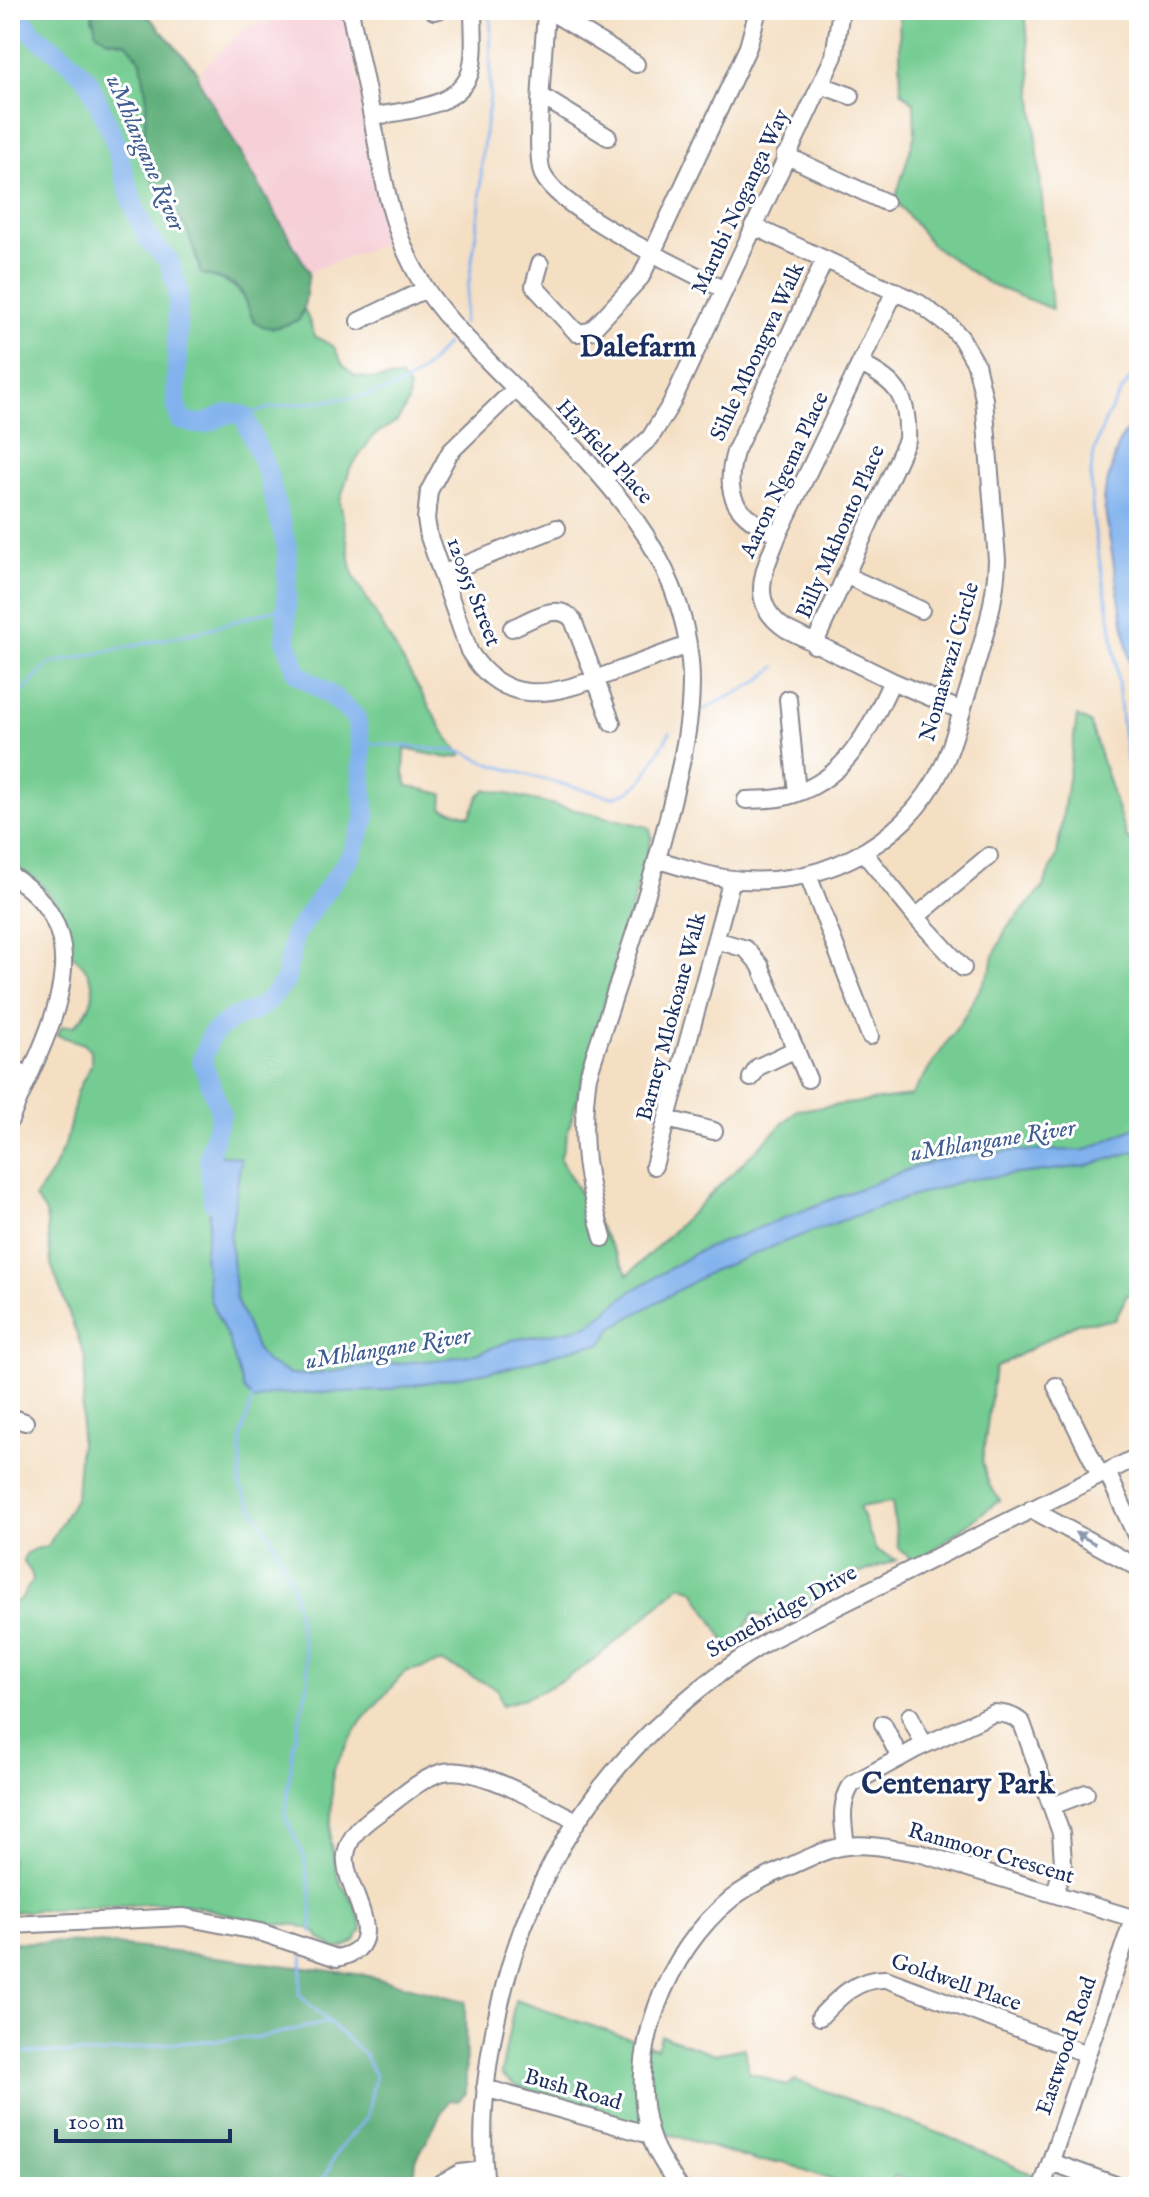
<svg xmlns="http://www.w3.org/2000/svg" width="1149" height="2197" font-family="'IM FELL English',serif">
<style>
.built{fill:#f6cfd7}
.green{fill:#75cc92;stroke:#487e78;stroke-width:2}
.forest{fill:#60b07c;stroke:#3e706d;stroke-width:2}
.water{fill:#82b2ed;stroke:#4e70a6;stroke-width:2}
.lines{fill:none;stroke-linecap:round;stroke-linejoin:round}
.stream{stroke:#82b2ed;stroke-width:3}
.river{stroke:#82b2ed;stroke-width:20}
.minor-casing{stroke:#888790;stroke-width:20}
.minor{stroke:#fff;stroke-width:16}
.oneway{fill:#8d97ae}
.labels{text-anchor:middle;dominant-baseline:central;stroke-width:6;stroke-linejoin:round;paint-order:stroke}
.street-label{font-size:22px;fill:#1b2f5e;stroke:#fff}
.water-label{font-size:24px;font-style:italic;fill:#3f5d90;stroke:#fff}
.district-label{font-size:30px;font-weight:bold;fill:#1b2f5e;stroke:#fff}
</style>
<rect width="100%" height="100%" fill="#fff"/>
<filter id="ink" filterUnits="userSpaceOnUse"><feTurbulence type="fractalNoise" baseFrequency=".0125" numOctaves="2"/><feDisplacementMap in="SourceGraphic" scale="16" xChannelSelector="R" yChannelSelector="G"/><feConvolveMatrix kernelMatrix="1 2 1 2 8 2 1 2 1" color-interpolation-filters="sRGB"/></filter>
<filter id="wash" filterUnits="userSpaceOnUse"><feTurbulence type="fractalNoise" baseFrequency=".006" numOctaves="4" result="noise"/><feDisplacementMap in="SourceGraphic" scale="32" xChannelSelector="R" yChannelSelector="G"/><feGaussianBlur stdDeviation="1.8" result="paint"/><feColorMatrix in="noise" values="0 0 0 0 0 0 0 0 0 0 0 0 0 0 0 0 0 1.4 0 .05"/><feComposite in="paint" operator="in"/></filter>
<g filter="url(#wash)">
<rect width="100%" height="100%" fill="#f4dfc3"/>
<path class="built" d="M325 10 345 12 389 241 309 272 198 79 203 68 246 27Z"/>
<path class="green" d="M10 10H92V19L106 39 127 43 141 61 147 99 143 150 159 192 187 229 201 274C236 282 240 288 254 320 270 332 281 327 298 320L304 308 315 336 334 347 343 365 355 376 375 379 400 377 409 388 408 403 397 421 373 436 350 469 340 501 353 575 444 732 462 756 448 758 405 749 404 773 408 786 443 794 442 808 470 816 479 795 486 789 649 827 652 837 560 1159 628 1275 797 1110 911 1096 966 1014 992 967 994 955 1006 929 1042 889 1057 855 1077 716 1090 723 1127 839 1139 844V1295H1127L1115 1320 1077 1323 995 1368 982 1462 989 1485 1000 1500 916 1563 898 1548 892 1502 859 1507 876 1550 897 1560 835 1582 806 1609 774 1619 754 1614 730 1650 694 1590 681 1585C626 1633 574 1687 502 1705L497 1689 443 1662 405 1672 362 1720 333 1769 330 1841 339 1881 356 1906 362 1930 355 1941 342 1948H335L320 1939 314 1930 298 1925 262 1923 196 1906 162 1903 10 1912V1603L20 1600 33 1580 31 1572 23 1561C25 1549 37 1549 48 1546L76 1497 86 1360 51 1264 46 1213 35 1198 52 1172 66 1142 77 1092 91 1065V1050L84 1044 57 1035 62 1026H74C92 1009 101 989 84 967 81 962 74 958 71 953 68 946 68 936 66 928 58 899 37 877 10 864Z
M899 10H1025L1052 309 989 284 932 245 895 200 915 134 914 103 901 91Z
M515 2000 657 2048 661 2035 715 2054 745 2048 749 2072 787 2086 795 2080 944 2135 1036 2176 1061 2178 1084 2187H930L895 2176 889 2187H851L783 2162H759L516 2086 501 2074Z"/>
<path class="forest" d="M92 10H143L197 71 198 79 309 272 304 308 299 320C284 326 263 335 252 317 248 309 247 300 242 293 233 280 216 277 202 274L199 271 200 266 187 229 159 192 151 177 143 150 147 99 141 61 127 43 106 39 96 32Z
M10 1942 99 1943 364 1975 465 2001 466 2093 458 2101 448 2100 416 2160 414 2180 405 2187H10Z"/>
<path class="water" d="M1135 419 1139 420V699L1132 677 1103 498 1119 442Z
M1139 1126V1150L1086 1166 965 1180 885 1205 789 1240 712 1271 613 1327 602 1344 583 1346 504 1369 379 1391 272 1394 255 1400 244 1390 229 1341 210 1300 204 1257 209 1224 212 1153 241 1158 230 1238 236 1299 256 1348 266 1362 290 1374 308 1375 388 1364 438 1360 479 1353 512 1340 572 1330 590 1324 629 1293 697 1252 917 1166 949 1158 1013 1151 1086 1150Z"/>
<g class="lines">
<path class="stream" d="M463 323 480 205 482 153 490 97 491 10
M1139 369C1116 393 1093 439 1091 473 1090 524 1103 575 1111 624 1121 687 1120 751 1139 812
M244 416C295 395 372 408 416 376 428 367 437 356 446 344
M10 705 49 664 202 631 287 606
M699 712 756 683 776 667
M360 742 464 752 487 763 535 777 613 797 628 792 642 781 670 732
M253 1396 241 1438 240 1487 272 1539 292 1583 309 1679 293 1747 285 1817 304 1856 311 1894 312 1932
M303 1954 299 1995 365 2055 375 2076 367 2117 339 2149 319 2187
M10 2055 21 2052 98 2054 162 2044 261 2037 329 2022"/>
<path class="river" d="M13 10 37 37 67 59 88 80 113 136 133 204 148 239 169 261 178 289 176 404 180 420C188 422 198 426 206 423 224 418 222 409 244 416L268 474 287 548 286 639 297 673 333 697 356 718 361 749 362 784 366 818 352 854 294 935 285 982 266 1003 254 1011 233 1018 211 1035 202 1060 221 1114 209 1155 213 1202"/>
</g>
</g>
<g filter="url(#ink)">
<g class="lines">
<g class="minor-casing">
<path id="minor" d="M264 10H279
M350 10C357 46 365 81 372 117 383 177 391 236 426 289 443 315 467 339 489 362 573 448 679 532 690 661 695 715 680 770 667 822 645 908 615 991 588 1076 579 1139 586 1178 603 1238
M546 10C545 38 533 157 543 175 562 213 683 268 723 289
M548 10 636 64
M434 11 439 10
M821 85 851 96
M541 96 608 137
M372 117C404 110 457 109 470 73 476 54 473 29 473 10
M785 155 885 202
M540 264 534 286 577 333 591 331 641 277 748 47 758 10
M895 291 778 535C764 571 747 603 786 629L892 681 962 711
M359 321 426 289
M515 389 450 452 429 491 426 519 429 537 469 651C505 709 553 695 606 675 634 665 661 655 688 645
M604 479 650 438 671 404 834 56 841 10
M778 535C737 516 722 498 735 452L825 259
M442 574 557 528
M845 575 921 610
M512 628C531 620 558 601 573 620L612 723
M814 645 907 440C909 397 898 383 861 364
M788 699 797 793
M746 800C759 799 772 800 784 797 844 783 868 733 892 681
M864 853 916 917 963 968
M658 860C680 866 701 874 724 878 812 892 904 848 943 766 954 742 960 716 968 691 981 647 996 605 997 560L984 399 976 364 961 338 951 327 919 303 753 226
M10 875C111 937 43 1038 10 1120
M808 875 870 1036
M916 917 989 856
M716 940 746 949 760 965 808 1079
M10 1067 28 1075
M751 1078 758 1067 796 1049
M667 1119 714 1131
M654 1166 732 879
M1056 1386 1100 1475
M10 1417 25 1422
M1107 1472 1139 1542
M1031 1509 1139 1568
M910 1716 924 1745
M883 1724 900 1758
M1052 1806 1086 1793
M846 1846C843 1823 839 1804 852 1784L916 1749 994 1713C1006 1714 1013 1715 1022 1723L1061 1833 1063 1863 1055 1894
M10 1925 184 1917 260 1932 337 1958C397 1946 341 1887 346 1855 349 1833 367 1821 384 1809 401 1797 419 1780 440 1773 475 1762 545 1806 577 1821
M820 2017C839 1997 857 1978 886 1979L1087 2054
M485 2088 650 2135
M1051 2162 1121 2187
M434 2187 460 2173 484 2170
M486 2187C479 2128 485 2070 498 2012 534 1848 626 1729 768 1641L1139 1456
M679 2187C669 2171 655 2153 650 2134 625 2053 667 1951 731 1899 747 1886 766 1877 784 1869 802 1861 827 1848 847 1846 870 1843 897 1850 919 1853L1139 1920
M1042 2187 1133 1919"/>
</g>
<use href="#minor" class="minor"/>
</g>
<defs><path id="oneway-solid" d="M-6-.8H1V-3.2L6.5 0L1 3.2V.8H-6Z" transform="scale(2)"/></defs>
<use class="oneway" href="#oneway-solid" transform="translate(1085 1538) rotate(-151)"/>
</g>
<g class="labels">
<g class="street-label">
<text transform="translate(741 202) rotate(-65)">Marubi Noganga Way</text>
<text transform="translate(758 352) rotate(-65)">Sihle Mbongwa Walk</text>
<text transform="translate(604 452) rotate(48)">Hayfield Place</text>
<text transform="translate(785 475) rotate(-65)">Aaron Ngema Place</text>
<text transform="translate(841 532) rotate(-66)">Billy Mkhonto Place</text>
<text transform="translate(473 592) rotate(69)">120955 Street</text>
<text transform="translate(950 662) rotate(-74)">Nomaswazi Circle</text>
<text transform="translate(672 1017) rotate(-75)">Barney Mlokoane Walk</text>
<text transform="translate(782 1612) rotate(-29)">Stonebridge Drive</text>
<text transform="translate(991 1854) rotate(16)">Ranmoor Crescent</text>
<text transform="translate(956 1983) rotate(19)">Goldwell Place</text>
<text transform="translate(1067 2046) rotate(-71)">Eastwood Road</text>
<text transform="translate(573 2090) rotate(16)">Bush Road</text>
</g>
<g class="water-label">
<text transform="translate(145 153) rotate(67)">uMhlangane River</text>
<text transform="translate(993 1141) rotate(-9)">uMhlangane River</text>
<text transform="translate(388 1349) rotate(-9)">uMhlangane River</text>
</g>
<g class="district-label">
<text x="638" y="348">Dalefarm</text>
<text x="958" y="1785">Centenary Park</text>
</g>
</g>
<rect width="1149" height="2197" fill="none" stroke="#fff" stroke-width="40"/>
<path d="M56 2129v12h174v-12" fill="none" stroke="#1b2f5e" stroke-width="4"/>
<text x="68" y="2129" font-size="24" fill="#1b2f5e" stroke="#ffffff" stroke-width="6" paint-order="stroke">100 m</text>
</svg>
